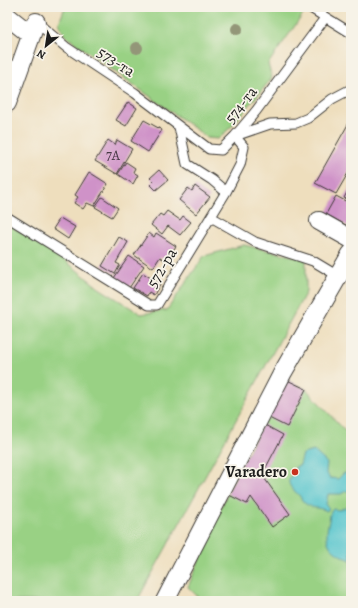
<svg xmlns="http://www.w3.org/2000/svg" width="358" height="608" font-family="Alegreya,serif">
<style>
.green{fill:#99d184;stroke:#5a7650}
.water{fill:#59c6ce;stroke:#3a7175}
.building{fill:#cf92c8}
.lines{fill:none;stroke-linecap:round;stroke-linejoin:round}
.service-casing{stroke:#3c3934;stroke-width:11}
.minor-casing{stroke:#3c3934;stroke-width:20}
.service{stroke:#fff;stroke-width:9}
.minor{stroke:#fff;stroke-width:18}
.tree{fill:#939678}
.poi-dot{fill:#c8321e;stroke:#f7f3e8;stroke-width:1.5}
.labels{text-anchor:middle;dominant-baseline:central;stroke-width:3.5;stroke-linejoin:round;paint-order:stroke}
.number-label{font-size:14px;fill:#493a47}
.street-label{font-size:16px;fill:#1c1c1c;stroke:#f7f3e8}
.poi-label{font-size:16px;font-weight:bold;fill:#1c1c1c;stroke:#f7f3e8;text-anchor:end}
</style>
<rect width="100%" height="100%" fill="#f7f3e8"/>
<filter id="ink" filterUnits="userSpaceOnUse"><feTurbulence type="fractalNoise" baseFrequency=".025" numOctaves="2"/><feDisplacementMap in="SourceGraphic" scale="8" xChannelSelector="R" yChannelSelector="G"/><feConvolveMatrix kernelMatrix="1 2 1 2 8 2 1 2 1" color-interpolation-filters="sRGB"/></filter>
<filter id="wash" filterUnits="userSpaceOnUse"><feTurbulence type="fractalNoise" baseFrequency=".012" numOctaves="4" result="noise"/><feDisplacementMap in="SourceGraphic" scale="16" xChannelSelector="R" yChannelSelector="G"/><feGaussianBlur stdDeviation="0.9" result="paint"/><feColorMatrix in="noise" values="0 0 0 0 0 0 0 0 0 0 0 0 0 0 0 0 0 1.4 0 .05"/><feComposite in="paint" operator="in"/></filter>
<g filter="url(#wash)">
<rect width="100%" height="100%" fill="#eedebd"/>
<path class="green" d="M65 7H295L304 13 268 64 272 78 232 126 218 139 208 138 64 35 59 23Z
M7 224 52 250 99 288 141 314 167 310 204 256 244 245 306 259V292L137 601H7Z
M285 379 306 389 351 437V601H202L188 587 221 507Z"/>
<path class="water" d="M314 451 327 463 326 472 330 478 338 479 344 473 351 474V494L350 491H346L341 494H328L326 505 329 508 327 511C320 507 312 509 306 504 302 502 301 497 298 494 289 487 284 480 296 472L295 467 300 465 303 454Z
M350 499H351V560C330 552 323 544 329 521 330 516 329 514 333 509L339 510 348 506Z"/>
<g id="blocks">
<path class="building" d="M128 102 137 108 126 126 116 120Z
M351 119V168L336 194 315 183Z
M144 120 162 130 148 152 131 141Z
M108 140 115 145 117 140 132 149 117 174 95 161Z
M126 162 135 168 133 172 138 175 133 184 118 174Z
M159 170 168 180 156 190 150 184 153 181 150 178Z
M89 172 108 184 94 206 87 203 83 209 74 203 78 197 75 195Z
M351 185V201L344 198Z
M195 186 210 197 196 214 179 200 188 188 192 191Z
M336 196 351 204V228L326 214Z
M102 197 118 208 112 217 95 207Z
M167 211 180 220 183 216 191 222 180 235 168 226 162 234 151 225 160 214 163 216Z
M60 218 75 227 68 239 53 229Z
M149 233 154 237 156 233 176 246 166 261 160 257 153 268 134 255Z
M119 237 128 242 116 263 120 265 115 274 102 266Z
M129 256 144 266 129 288 114 278Z
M143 273 160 284 154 295 149 292 147 296 133 288Z
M285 379 306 389 287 427 267 417Z
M263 424 283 435 262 475 290 514 272 527 251 497 247 504 227 494Z"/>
</g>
</g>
<g filter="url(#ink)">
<use href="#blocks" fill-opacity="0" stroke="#3c3934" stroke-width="1"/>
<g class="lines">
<g class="service-casing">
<path id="service" d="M309 7 351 33
M36 22 66 47 135 93 209 149 221 150 235 136 270 124 296 123 308 118 332 99 351 89
M179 127 187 164 212 180 226 192
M7 217 149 305H157L226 192 240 165 244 147 235 136 256 111 325 18
M211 217 255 242 313 261 338 276"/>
</g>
<g class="minor-casing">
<path id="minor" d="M7 16 31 35
M7 103 36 22
M319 221 351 239
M165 601 283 372 351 254"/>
</g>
<use href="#service" class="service"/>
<use href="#minor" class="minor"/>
</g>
<g class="tree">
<circle cx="237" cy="29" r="6"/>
<circle cx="137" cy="48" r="6"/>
</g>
</g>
<circle class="poi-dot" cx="295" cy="472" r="4"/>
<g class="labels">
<g class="number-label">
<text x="113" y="155">7А</text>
</g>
<g class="street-label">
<text transform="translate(116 62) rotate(33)">573-та</text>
<text transform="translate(241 105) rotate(-52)">574-та</text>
<text transform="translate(162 268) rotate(-59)">572-ра</text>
</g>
<g class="poi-label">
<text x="287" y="472">Varadero</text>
</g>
</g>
<rect width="358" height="608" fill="none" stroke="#f7f3e8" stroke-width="24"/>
<g transform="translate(46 46) rotate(210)" stroke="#f7f3e8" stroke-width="3" paint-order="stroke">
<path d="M0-3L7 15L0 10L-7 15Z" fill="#1c1c1c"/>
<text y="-6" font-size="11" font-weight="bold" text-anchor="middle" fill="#1c1c1c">N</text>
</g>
</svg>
